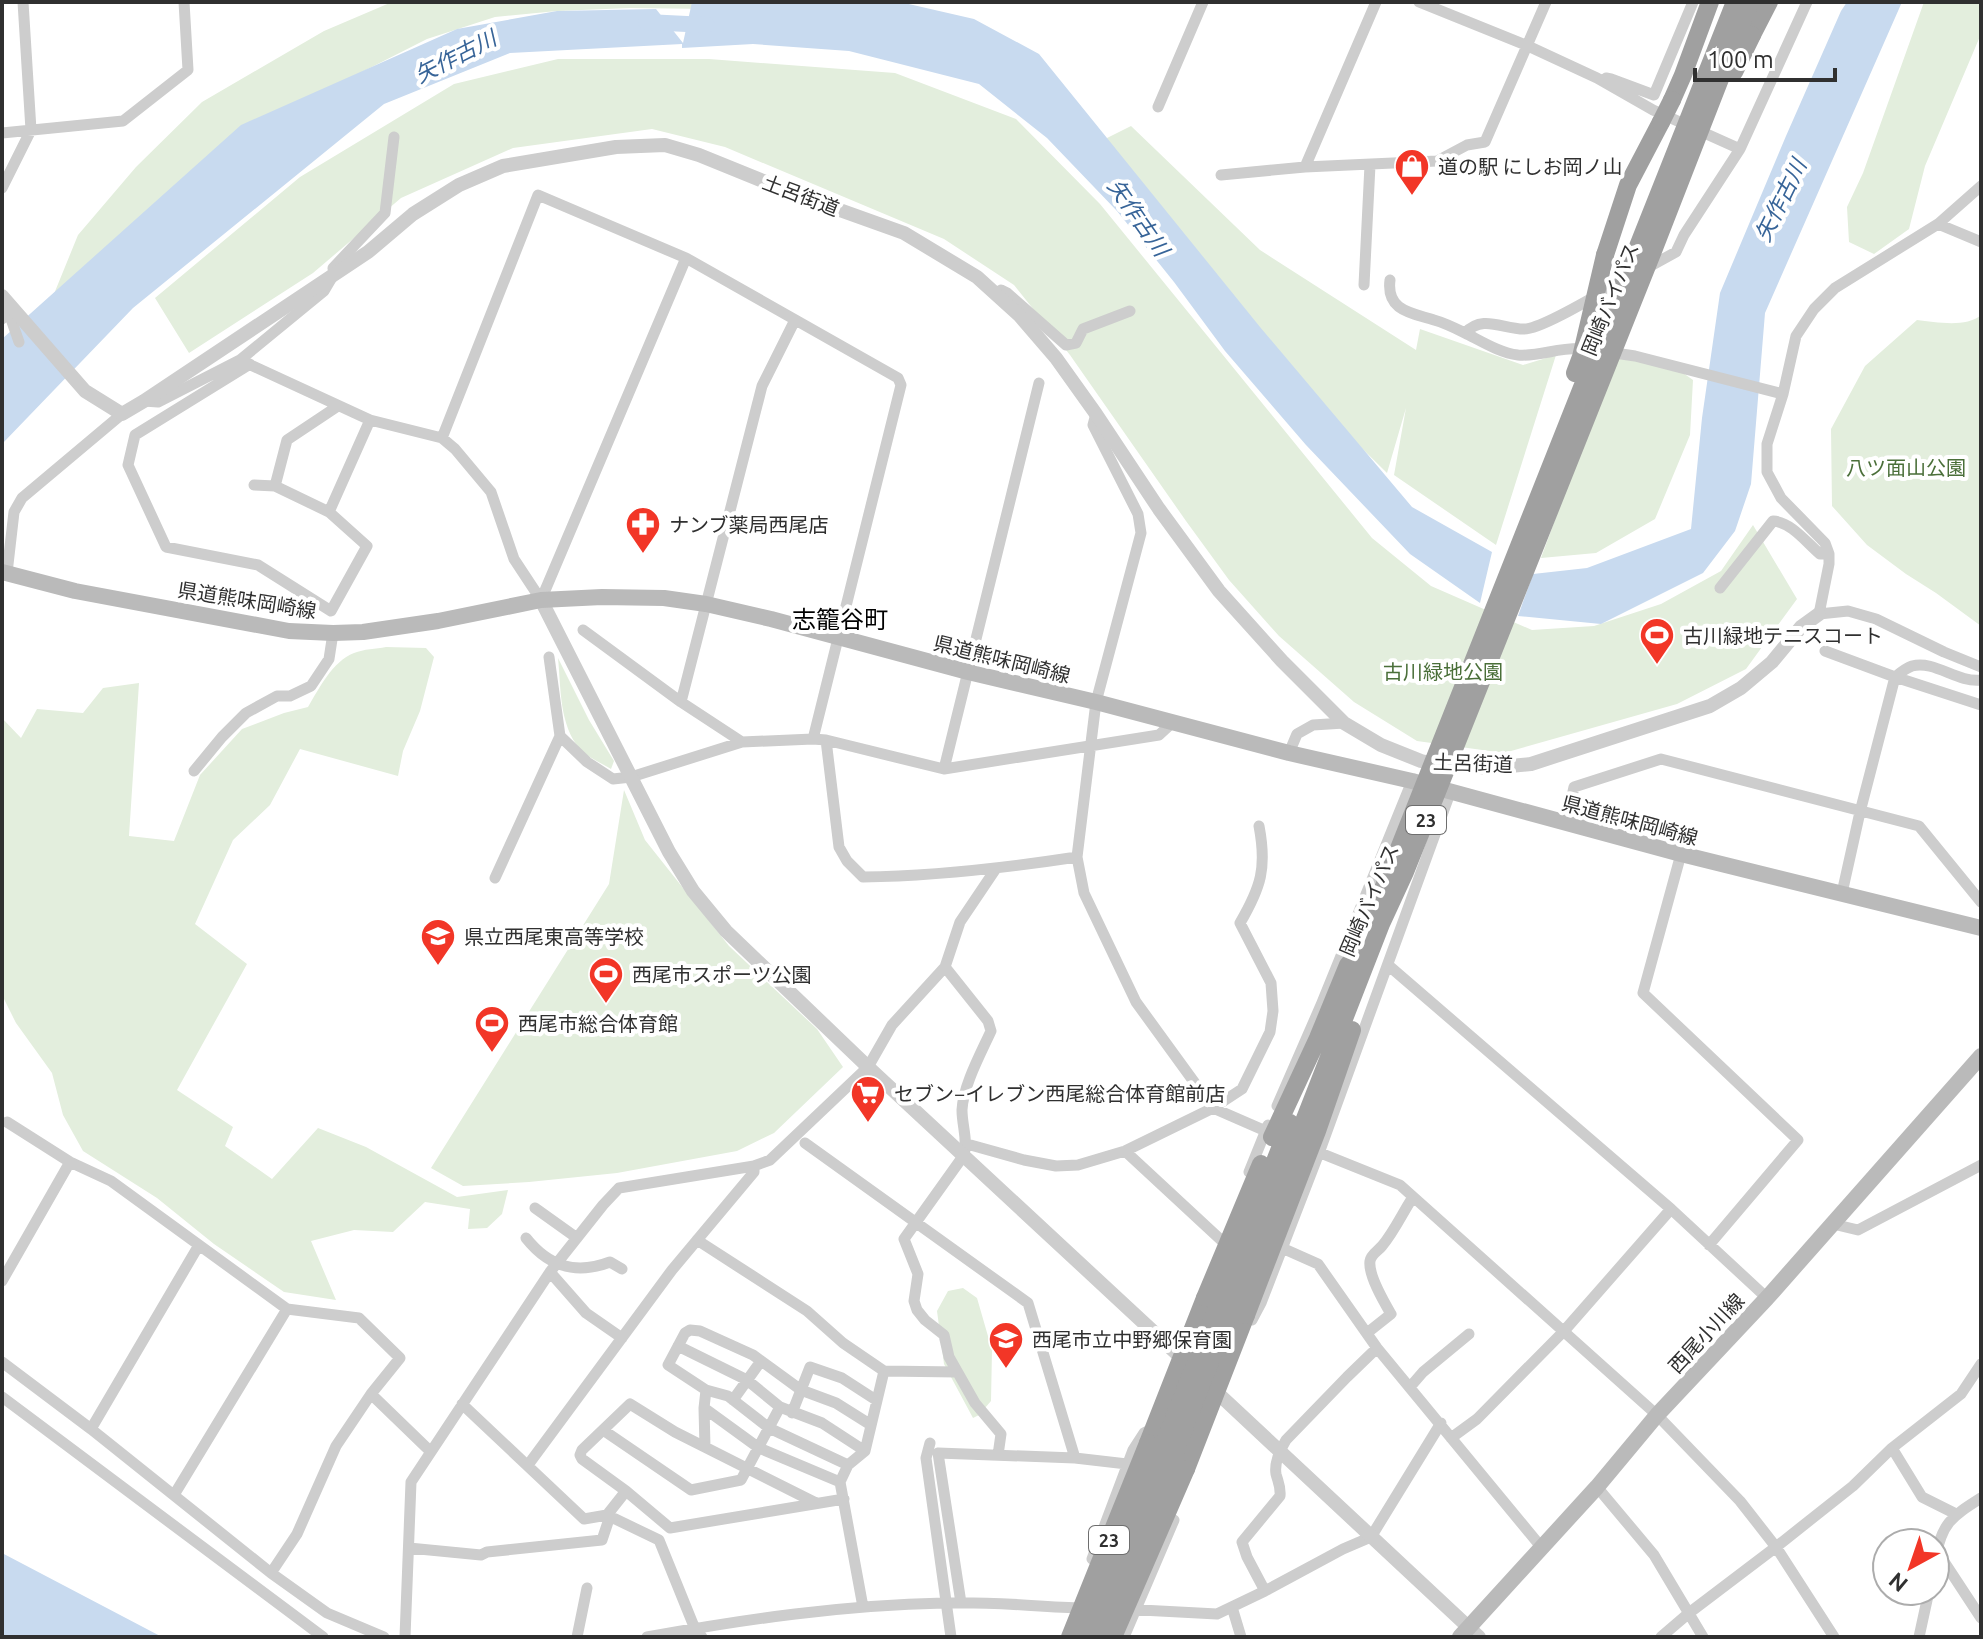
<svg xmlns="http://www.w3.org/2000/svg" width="1983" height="1639" font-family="Ubuntu,'Noto Sans JP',sans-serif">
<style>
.green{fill:#e3eedd}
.water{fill:#c8daef}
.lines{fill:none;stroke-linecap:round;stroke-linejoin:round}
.river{stroke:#c8daef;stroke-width:16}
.minor{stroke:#cdcdcd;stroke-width:11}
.tertiary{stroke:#cdcdcd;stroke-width:14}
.secondary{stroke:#bababa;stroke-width:16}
.trunk{stroke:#a0a0a0;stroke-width:18}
.trunk-bridge{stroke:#a0a0a0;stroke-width:18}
.labels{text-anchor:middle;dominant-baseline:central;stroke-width:8;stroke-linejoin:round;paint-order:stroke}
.shield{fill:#fff;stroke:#6e6e6e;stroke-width:2}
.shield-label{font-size:18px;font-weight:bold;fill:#303030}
.poi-label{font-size:20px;fill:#303030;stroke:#fff;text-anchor:start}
.street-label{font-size:20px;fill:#303030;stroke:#fff}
.park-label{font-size:20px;fill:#4a6f39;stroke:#fff}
.water-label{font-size:22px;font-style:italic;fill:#376498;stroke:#fff}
.quarter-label{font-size:24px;fill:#000;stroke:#fff}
</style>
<rect width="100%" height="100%" fill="#fff"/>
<path class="green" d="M392 2H882L711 9 630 8 557 11 495 17 427 39 358 74 45 316 78 235 136 167 202 102 324 31Z
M1924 2H1981V34L1925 166 1909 229 1874 254 1849 242 1847 207 1863 173Z
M558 59H709L895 73 1016 119 1100 204 1372 538 1431 586 1532 630 1594 626 1661 604 1721 571 1753 525 1797 599 1746 669 1677 704 1504 753 1417 741 1354 702 1279 636 1229 580 1186 521 1070 355 1014 285 944 239 725 147 652 129 513 148 401 198 313 273 189 353 155 298 300 177 454 84Z
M1131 126 1260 250 1416 350 1420 329 1523 365 1556 355 1496 545 1394 475 1406 408 1387 473 1261 349 1105 139Z
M1981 315V626L1936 593 1906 574 1867 545 1832 506 1831 429 1865 366 1917 320C1936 322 1966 328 1981 315Z
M1615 356 1679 370 1693 380 1690 435 1655 519 1596 553 1541 558Z
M386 647 426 648 434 657 420 711 403 751 398 776 300 749 270 805 233 840 195 924 247 964 177 1090 233 1127 225 1146 272 1179 318 1128 366 1147 457 1197 508 1190 502 1214 487 1228 468 1229 470 1209 425 1202 393 1232 354 1230 311 1241 336 1300 284 1292 214 1244 157 1198 83 1151 63 1115 52 1073 16 1023 2 995V718L21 738 37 709 83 713 103 688 139 683 129 836 174 841 200 775 242 729 284 713 308 707C320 687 332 662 354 653 364 649 376 649 386 647Z
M558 658 589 720 614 761 611 769C601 763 587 757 580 749 559 725 561 687 558 658Z
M624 790 645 840 729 946 817 1029 843 1067 774 1133 737 1151 617 1173 529 1182 463 1186 431 1168 609 884Z
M963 1288 977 1298 992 1350 991 1401 979 1415 973 1418 944 1364 937 1311 948 1291Z"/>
<path class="water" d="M692 2H900L974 19 1039 54 1260 327 1412 507 1492 552 1480 603 1410 554 1306 445 1225 351 1174 282 1117 211 1047 138 979 84 849 51 753 44 682 48V44L510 53 384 104 133 308 2 444V339L241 125 457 29 557 11 656 9 683 43Z
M1847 2H1902L1765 313 1751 484 1735 531 1703 573 1601 624 1518 616 1533 574 1587 568 1691 529 1702 418 1720 293 1786 136 1841 11Z
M2 1553 162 1637H2Z"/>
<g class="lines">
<path class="river" d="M646 22 707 25"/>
<path class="minor" d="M1419 2 1528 46 1597 78 1653 110 1740 149
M1606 78 1611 79 1654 95 1693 2
M1158 107 1203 2
M2 133 123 121 188 70 184 2
M1305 167 1376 2
M1221 175 1305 167 1437 161 1467 145 1485 142 1546 2
M1981 186 1938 224 1835 288 1814 309 1796 336 1783 394 1767 444V472L1781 498 1825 543 1829 554V564L1819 614 1848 611 1876 619 1944 652 1981 667
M2 188 31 130 23 2
M1938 224 1981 242
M1647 268 1676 252 1684 235 1740 149 1807 2
M1390 280C1386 311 1412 313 1434 320 1445 323 1455 328 1465 333 1483 314 1502 329 1524 329 1543 329 1605 290 1625 279
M1364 285 1370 165
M995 294 1001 290 1007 293 1066 345 1076 343 1083 329 1130 311
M2 319 7 313 11 319 19 342
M1465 333C1481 341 1500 353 1518 355 1541 357 1560 346 1587 349
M1608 352 1635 356 1783 394
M240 360 370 420 442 438 455 449 491 492 514 559 541 600
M250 364 135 435 128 465 166 547 258 565 331 611 367 546 329 512 275 486 254 485
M144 401 158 402 240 360 324 291 334 274 333 268 385 213 394 137
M1096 414 1093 425 1138 514 1141 533 1096 702 1077 857 1084 893 1136 1002 1213 1108 1277 1136
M442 438 538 195 686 258 898 378 901 385 813 739
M275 486 287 440 338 406
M329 512 370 420
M7 573 14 512 22 498 122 414
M1720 588 1773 521C1791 522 1806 542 1820 554H1829
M541 600 686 258
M583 630 681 702 742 742
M1825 651 1895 677 1981 705
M681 702 762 386 795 320
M560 736 587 762 613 779 631 777 742 742 813 739 826 740 944 769 1159 735 1172 723
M826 740 839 847 847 861 863 877C936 876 1005 868 1077 857
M1289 753 1297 734 1313 725 1344 723
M944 769 1039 383
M194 771 222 737 246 713 277 696H290L311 686 329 659 333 633
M1566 824 1574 787 1661 759 1919 826 1981 902
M1681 854 1643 993 1798 1140 1709 1245
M495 878 560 736 549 657
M1842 893 1860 812 1895 677C1900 673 1906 668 1912 666 1935 660 1957 683 1981 680
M1388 965 1671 1209 1767 1298
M945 967 988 1021 991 1031C981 1053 963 1086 962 1110 962 1126 968 1139 964 1155L904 1239 918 1274 914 1301 917 1310 925 1320 944 1335 949 1357 975 1403 1001 1434 998 1455
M1277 1106 1321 1005 1412 781
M7 1122 70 1162 111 1181 287 1309 359 1318 400 1358 371 1394 336 1446 297 1534 271 1573
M805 1143 1028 1303 1075 1458
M967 1144 1024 1160 1056 1166 1078 1165 1125 1151 1213 1108 1242 1089 1270 1032 1273 1011 1271 983 1240 923C1261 887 1267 868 1259 826
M1308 1148 1400 1185 1657 1415 1740 1501 1776 1547 1834 1637
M1125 1151 1221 1240
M1249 1172 1268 1125
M535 1208 577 1238
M1833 1224 1858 1230 1981 1165
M526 1238C549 1267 576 1275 610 1262L622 1269
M697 1240 807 1311 843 1343 884 1371
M1282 1248 1318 1264 1377 1348 1542 1548
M550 1272 586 1313 622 1338
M2 1281 70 1162
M1252 1320 1261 1303 1319 1153 1450 793
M1367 1333 1391 1314C1384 1302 1368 1275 1370 1261 1371 1254 1378 1251 1382 1246 1394 1232 1403 1212 1413 1197
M678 1346 747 1380 780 1407
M2 1362 91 1429 271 1573 327 1613 384 1637
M1410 1387 1423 1372 1469 1334
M706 1390 728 1396 769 1428 848 1465
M371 1394 431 1452
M2 1397 323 1637
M733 1400 761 1361
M462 1404 584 1519 607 1515 659 1540 695 1629 702 1637
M704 1408 706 1390 668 1365 685 1333 690 1330 700 1331 753 1355 801 1390 836 1403 871 1425
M792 1413 810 1367 842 1378 876 1400
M91 1429 199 1245
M603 1430 691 1490 741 1480 780 1407 822 1423 865 1451
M1451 1438 1477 1419 1564 1331 1671 1209
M930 1443 926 1458 951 1637
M705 1447 704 1408 759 1448 840 1482
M1892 1448 1922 1497 1956 1514
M528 1465 672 1270 754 1172V1166
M1597 1487 1654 1555 1703 1637
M174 1495 287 1309
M816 1503 675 1432 630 1404 582 1450 580 1455 582 1459 626 1491 670 1528 844 1499
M607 1515 626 1491
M409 1548 481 1555 487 1552 602 1540 610 1516
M1937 1551 1981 1618
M1092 1559 1133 1450 1144 1433 1150 1430
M1935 1559C1942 1523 1951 1517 1981 1498
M1265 1591 1247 1557 1242 1542 1280 1496C1281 1487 1278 1482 1276 1474 1274 1462 1280 1450 1286 1440L1347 1377 1377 1348
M961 1603 938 1453 1075 1458 1127 1464
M863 1607 840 1482 848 1465 865 1451 884 1371 957 1372
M1232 1607 1241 1637
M1122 1609 1217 1614 1265 1591 1343 1549 1371 1537 1441 1423
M405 1637 411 1482 550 1272 603 1205 619 1188 754 1166 770 1160 868 1067 892 1025 945 967 960 922 995 870
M577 1637 587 1588
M647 1637C746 1619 844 1605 944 1603 991 1601 1038 1607 1084 1608
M1124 1637 1174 1520
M1661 1637 1689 1613 1776 1547 1853 1486 1892 1448 1961 1394 1981 1364
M1919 1637 1929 1591"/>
<path class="tertiary" d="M2 296 85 391 122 414 144 401 368 252 413 214 459 185 503 166 616 147 665 145 699 155 795 194 904 233 977 277 1019 315 1056 358 1096 414 1159 509 1219 591 1282 661 1344 723 1381 745 1421 761 1446 766 1489 768 1531 764 1710 706 1741 688 1772 662 1801 627 1819 614
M541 600 669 852 693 891 726 931 868 1067 1187 1363
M1210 1386 1479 1637"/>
<path class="secondary" d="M2 572 75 591 289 631 333 633 363 632 438 621 541 600 602 597 664 598 706 604 771 619 968 672 1096 702 1289 753 1412 781 1681 854 1981 928
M1460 1637 1597 1487 1657 1415 1767 1298 1981 1056"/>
<path class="trunk" d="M1752 35 1769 2
M1672 100 1683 75 1710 2
M1605 255 1628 185 1661 122
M1148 1443 1205 1298
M1186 1469 1246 1315"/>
<path class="trunk-bridge" d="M1734 72 1752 35
M1661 122 1672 100
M1575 373 1581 357 1605 255
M1373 914 1735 2
M1272 1137 1318 1038 1348 965 1356 955
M1205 1298 1261 1164
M1246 1315 1317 1131 1352 1030
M1070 1637 1148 1443
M1084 1637 1150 1479 1290 1123
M1098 1637 1162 1485 1381 924 1405 872 1653 251 1750 2
M1113 1637 1186 1469"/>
</g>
<defs>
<g id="shop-pin" transform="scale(1.8)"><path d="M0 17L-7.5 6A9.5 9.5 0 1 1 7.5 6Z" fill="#f23627" stroke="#fff"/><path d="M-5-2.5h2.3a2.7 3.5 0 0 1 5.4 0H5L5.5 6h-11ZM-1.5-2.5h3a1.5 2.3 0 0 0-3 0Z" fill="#fff"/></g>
<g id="pharmacy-pin" transform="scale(1.8)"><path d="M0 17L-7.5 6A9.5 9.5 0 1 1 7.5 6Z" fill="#f23627" stroke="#fff"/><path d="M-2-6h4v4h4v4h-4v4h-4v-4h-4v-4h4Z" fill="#fff"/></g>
<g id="stadium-pin" transform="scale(1.8)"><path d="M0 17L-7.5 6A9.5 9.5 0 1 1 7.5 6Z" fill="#f23627" stroke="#fff"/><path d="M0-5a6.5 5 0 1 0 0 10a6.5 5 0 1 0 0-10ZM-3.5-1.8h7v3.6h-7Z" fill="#fff"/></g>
<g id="school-pin" transform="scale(1.8)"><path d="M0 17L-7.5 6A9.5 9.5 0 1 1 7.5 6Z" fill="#f23627" stroke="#fff"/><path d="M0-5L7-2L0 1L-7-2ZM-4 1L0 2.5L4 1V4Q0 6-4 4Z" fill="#fff"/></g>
<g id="supermarket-pin" transform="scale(1.8)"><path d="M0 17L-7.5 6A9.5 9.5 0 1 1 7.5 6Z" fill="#f23627" stroke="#fff"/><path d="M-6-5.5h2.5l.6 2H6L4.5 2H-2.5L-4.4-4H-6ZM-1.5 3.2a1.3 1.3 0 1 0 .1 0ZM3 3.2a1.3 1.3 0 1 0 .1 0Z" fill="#fff"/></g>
</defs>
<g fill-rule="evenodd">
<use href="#shop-pin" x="1412" y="166"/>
<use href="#pharmacy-pin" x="643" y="524"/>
<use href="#stadium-pin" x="1657" y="635"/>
<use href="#school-pin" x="438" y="936"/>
<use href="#stadium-pin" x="606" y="974"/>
<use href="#stadium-pin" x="492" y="1023"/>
<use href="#supermarket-pin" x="868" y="1093"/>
<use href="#school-pin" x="1006" y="1339"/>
</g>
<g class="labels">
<g class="shield">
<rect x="1406" y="806" width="40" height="28" rx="6"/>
<rect x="1089" y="1526" width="40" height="28" rx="6"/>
</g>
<g class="shield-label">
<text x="1426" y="820">23</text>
<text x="1109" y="1540">23</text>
</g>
<g class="poi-label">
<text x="1438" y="166">道の駅 にしお岡ノ山</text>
<text x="669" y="524">ナンブ薬局西尾店</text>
<text x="1683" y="635">古川緑地テニスコート</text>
<text x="464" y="936">県立西尾東高等学校</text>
<text x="632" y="974">西尾市スポーツ公園</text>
<text x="518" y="1023">西尾市総合体育館</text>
<text x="894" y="1093">セブン−イレブン西尾総合体育館前店</text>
<text x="1032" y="1339">西尾市立中野郷保育園</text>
</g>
<g class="street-label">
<text transform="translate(801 195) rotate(21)">土呂街道</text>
<text transform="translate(1610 299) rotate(-68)">岡崎バイパス</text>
<text transform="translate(247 600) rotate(9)">県道熊味岡崎線</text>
<text transform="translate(1002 659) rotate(14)">県道熊味岡崎線</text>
<text transform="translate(1473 763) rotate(2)">土呂街道</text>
<text transform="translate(1630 820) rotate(15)">県道熊味岡崎線</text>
<text transform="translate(1369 900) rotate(-67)">岡崎バイパス</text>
<text transform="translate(1706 1333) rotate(-47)">西尾小川線</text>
</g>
<g class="park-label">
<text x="1906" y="467">八ツ面山公園</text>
<text x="1443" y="671">古川緑地公園</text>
</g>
<g class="water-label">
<text transform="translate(455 56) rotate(-27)">矢作古川</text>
<text transform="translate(1780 200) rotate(-64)">矢作古川</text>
<text transform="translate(1139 217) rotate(55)">矢作古川</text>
</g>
<g class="quarter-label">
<text x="840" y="619">志籠谷町</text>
</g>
</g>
<rect width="1983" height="1639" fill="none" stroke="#303030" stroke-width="8"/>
<g transform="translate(1911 1567) rotate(220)"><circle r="38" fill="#ffffff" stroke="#acacac" stroke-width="2"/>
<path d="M0-6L14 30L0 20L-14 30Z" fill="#f23627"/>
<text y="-12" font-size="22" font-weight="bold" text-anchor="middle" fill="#303030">N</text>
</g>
<path d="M1695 68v12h140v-12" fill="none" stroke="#303030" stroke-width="4"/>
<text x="1707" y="68" font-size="24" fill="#303030" stroke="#ffffff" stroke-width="6" paint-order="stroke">100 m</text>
</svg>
